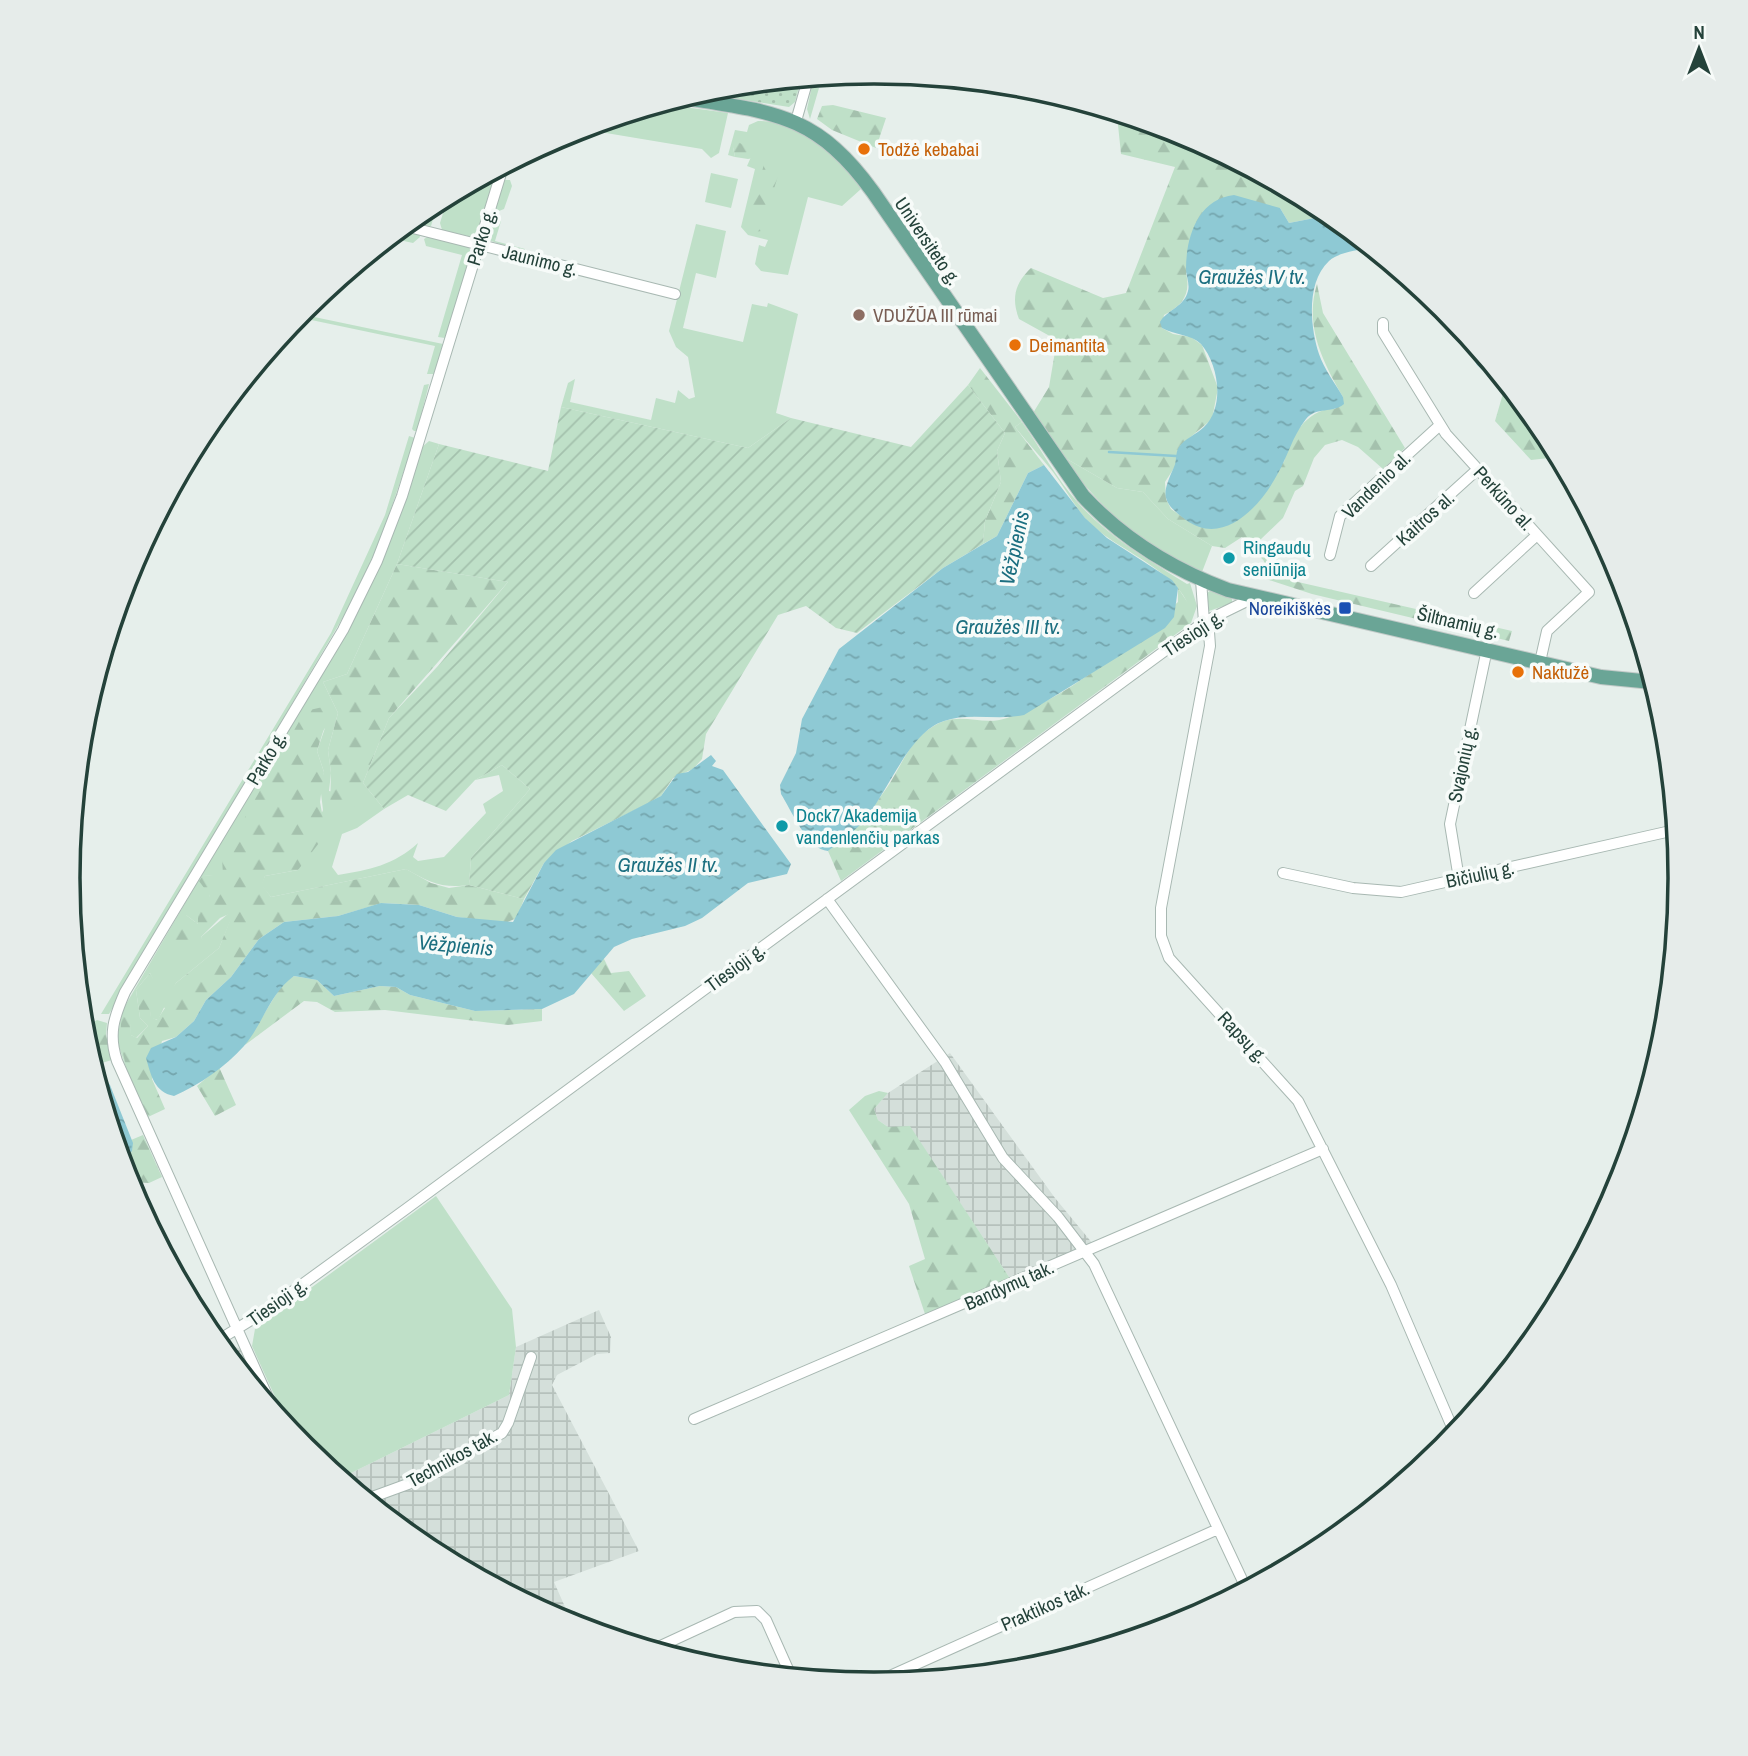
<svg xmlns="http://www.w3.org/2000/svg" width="1748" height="1756" font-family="'Archivo Narrow',sans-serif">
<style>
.industrial{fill:url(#industrial-grid)}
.grass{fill:#bfe0c8}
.forest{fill:url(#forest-firs)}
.park{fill:url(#park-dots)}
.garden{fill:url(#garden-furrows)}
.water{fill:url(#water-ripples)}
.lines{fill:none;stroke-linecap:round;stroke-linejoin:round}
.stream{stroke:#8ec9d4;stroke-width:2.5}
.minor-casing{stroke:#a8b8b2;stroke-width:12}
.major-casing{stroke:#c2cac8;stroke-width:16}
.minor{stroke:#fff;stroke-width:10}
.major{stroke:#6aa596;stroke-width:14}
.food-dot{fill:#e8710a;stroke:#f7fbf9;stroke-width:2.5}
.education-dot{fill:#8d6e63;stroke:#f7fbf9;stroke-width:2.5}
.culture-dot{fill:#0f9aa8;stroke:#f7fbf9;stroke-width:2.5}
.transit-dot{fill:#1a4fb4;stroke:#f7fbf9;stroke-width:2.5}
.labels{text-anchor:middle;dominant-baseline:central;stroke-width:7;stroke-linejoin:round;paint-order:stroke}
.food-label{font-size:19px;fill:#c56008;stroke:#f7fbf9;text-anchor:start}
.street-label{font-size:19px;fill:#24423a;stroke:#f7fbf9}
.education-label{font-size:19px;fill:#785e54;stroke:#f7fbf9;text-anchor:start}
.culture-label{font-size:19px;fill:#0d838f;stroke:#f7fbf9;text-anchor:start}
.transit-label{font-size:19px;fill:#164399;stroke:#f7fbf9;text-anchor:end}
.water-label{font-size:21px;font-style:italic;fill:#1c6f80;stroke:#f7fbf9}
.rim{fill:none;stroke:#24423a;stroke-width:3.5}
</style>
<defs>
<pattern id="industrial-grid" width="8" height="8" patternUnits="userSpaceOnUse" patternTransform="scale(1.75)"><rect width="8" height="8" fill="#d4dfda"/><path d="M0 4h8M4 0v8" fill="none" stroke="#b6c1bc"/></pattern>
<pattern id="forest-firs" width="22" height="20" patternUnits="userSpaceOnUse" patternTransform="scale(1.75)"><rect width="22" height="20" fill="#bfe0c8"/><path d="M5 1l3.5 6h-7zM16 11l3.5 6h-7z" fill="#a4c1ad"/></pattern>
<pattern id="park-dots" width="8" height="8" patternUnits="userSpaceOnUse" patternTransform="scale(1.75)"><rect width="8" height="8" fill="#bfe0c8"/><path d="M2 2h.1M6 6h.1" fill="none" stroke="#a4c1ad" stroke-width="1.8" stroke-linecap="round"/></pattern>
<pattern id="garden-furrows" width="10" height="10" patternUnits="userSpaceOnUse" patternTransform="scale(1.75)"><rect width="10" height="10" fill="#bfe0c8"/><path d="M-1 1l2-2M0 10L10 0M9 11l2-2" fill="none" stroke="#a4c1ad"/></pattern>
<pattern id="water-ripples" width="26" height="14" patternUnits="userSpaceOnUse" patternTransform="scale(1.75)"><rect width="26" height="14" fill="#8ec9d4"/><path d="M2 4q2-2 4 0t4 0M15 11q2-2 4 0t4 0" fill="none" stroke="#74a5ad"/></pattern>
</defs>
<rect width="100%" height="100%" fill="#e6efeb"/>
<path class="industrial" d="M950 1053 1055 1198 1093 1244 1011 1280 910 1127H888L878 1120 874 1109 888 1093Z
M599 1310 611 1337 610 1353 597 1354 557 1375 552 1385 639 1551 554 1582 573 1625 426 1548 341 1478 509 1395 516 1347Z
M226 1345 239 1348 243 1353 264 1399 222 1347Z"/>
<path class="grass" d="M812 86 819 88 810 119 807 109Z
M663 104 728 113 719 153 711 158 702 149 582 129Z
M758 121C801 121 841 152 861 189L842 206 808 197 788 275 761 271 755 264 759 245 765 247 768 240 748 235 741 227 755 169 747 166 751 157 733 147 735 157 728 155 735 130 747 132 749 125Z
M498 170 478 234 472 237 442 230 440 223 448 197Z
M711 173 738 179 731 208 705 202Z
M503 180H510L512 186 504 209 499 211 494 207Z
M438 202 431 226 408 223Z
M493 216 501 221 495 241 525 249 524 252 488 240Z
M696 224 726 231 716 278 696 273 683 328 743 342 752 304 767 307 768 303 798 314 776 413 791 418 748 448 561 407 568 383 575 379 570 402 651 420 656 398 675 403 678 390 689 399 695 397 688 357 676 347 669 331Z
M399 230 419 234 420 237 413 243 390 238Z
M429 236 469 247 471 253 445 338 438 337 462 255 426 246 424 239Z
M300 314 443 344 434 374H427L435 346 297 317Z
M429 384 417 431H414L412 429 424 385Z
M1022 422C1042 450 1055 477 1079 504 1110 538 1149 560 1187 584L1190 583 1197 606 1191 623C1194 573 1113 552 1084 517 1073 503 1064 487 1053 472 1041 457 1027 442 1015 427Z
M409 436 415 438 379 544 349 607 109 1014H101L331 633 385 515Z
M429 441 439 444 397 564 347 674 323 682 338 713 328 750 331 773 329 791 363 799V783L384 809 357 828 342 834 332 867 338 875C369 870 394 865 418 843L413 857 418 861 444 857 486 813 483 804 503 791 499 775 475 780 502 765 530 789 471 858 469 885C443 889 428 882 406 869L271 897 261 885 265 876 298 870 323 810 320 785 324 772 317 751 325 728 223 875 203 876 210 896 198 924 186 915 203 942 201 937 229 913 232 917 219 948 176 983 158 1020 151 1018 149 1004 155 984 150 973 136 990 140 1018 148 1026 136 1038 131 1035V1022L130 1079 117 1041 122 1011 375 578 402 511 421 448Z
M1060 455 1117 488 1143 492 1168 519 1212 546 1202 572C1134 540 1106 513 1060 455Z
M1210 591 1232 597V603L1209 611 1207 593Z
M436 1196 512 1309 516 1347 509 1395 341 1478 304 1447 291 1432 252 1346 255 1329Z"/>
<path class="forest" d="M833 105 886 118 876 148 832 130 817 119 822 106Z
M1124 116 1183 134 1330 215 1289 223 1280 208 1186 273C1191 294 1183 305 1164 315L1162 328 1173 334 1191 337 1202 345 1218 388 1212 419 1180 446 1176 465 1165 482 1166 499 1171 509 1193 524 1284 462C1289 438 1308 407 1335 409L1343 397C1323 362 1304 326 1317 284L1323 313 1405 448 1383 469 1358 447 1342 440 1325 445 1314 458 1303 486 1295 491 1283 518 1260 540 1298 582 1512 631 1509 641 1312 594 1263 578 1264 561 1242 537 1225 548 1212 546 1168 519 1143 492 1117 488 1060 455 1033 413 1049 387 1057 340 1019 319C1011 298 1015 283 1031 268L1103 298 1126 293 1175 167 1121 154 1118 125Z
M738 142 758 153 759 157 748 159 735 157 733 147Z
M770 154 777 156 781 166 761 231 755 232 747 226 766 157Z
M980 368 1022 422 1015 427 1044 465 1028 473 997 536 983 544 985 521 1001 482 997 451 1005 433 968 385Z
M1504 390 1526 422C1545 427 1549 440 1558 457L1531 460 1495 421Z
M397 564 508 582 389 718 363 783V799L352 809 338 813 330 807 331 773 328 750 338 713 323 682 347 674Z
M1178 588 1192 609 1191 623 841 881 828 851C851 832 869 814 886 789 898 772 908 745 925 732 957 706 978 728 1007 718 1072 696 1127 646 1178 602Z
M323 707 327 719 317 751 324 772 320 802 324 824 319 843 298 870 265 876 262 885 271 897 406 869 431 883 449 888 469 885 524 899 517 918 505 923 457 917 419 905 382 903 338 916 284 922 259 939 231 977 206 1000 194 1021 176 1037 162 1041 152 1079 165 1109 148 1117C133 1084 114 1050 123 1013L129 1014 131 1035 137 1038 148 1026 140 1018 136 990 150 973 156 984 150 1004 151 1017 157 1020 165 1008 156 1004 158 995 169 993 176 983 219 948 231 918 229 914 220 918 201 937 204 942 186 955 169 942 179 917 186 915 198 924V905L210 896 199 881 203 876 223 874 222 858 305 711Z
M603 957 611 973 629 971 646 996 624 1011 591 973Z
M294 976 317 980 334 996 380 986 396 987 410 995 475 1011 542 1009V1021L508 1025 385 1010 335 1012 317 1002 304 1001 245 1045 283 983Z
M97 1020 107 1023 106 1035 112 1060 98 1064 90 1055 83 1029Z
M219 1067 236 1105 215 1116 197 1086Z
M879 1091 888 1093 874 1109 878 1120 888 1127 910 1126 1011 1280 926 1317 909 1266 925 1259 909 1204 849 1110 865 1096Z
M143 1135 162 1177 149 1183 130 1182 131 1189 122 1162 132 1143 131 1140Z"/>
<path class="park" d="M801 79 795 102 789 107 699 93 717 88Z"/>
<path class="garden" d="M968 385 1005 433 997 451 1001 482 985 521 983 544 943 568 857 633 836 628 806 606 778 615 706 734 702 759 693 769 673 778 661 796 647 804 572 841 544 863 524 899 469 885 471 858 530 789 502 765 475 780 446 811 408 795 384 809 363 783 389 718 438 666 508 582 397 564 439 444 548 471 561 407 748 448 791 418 911 447Z"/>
<path class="water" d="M1234 195 1280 208 1289 223 1330 215 1370 248C1358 250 1339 252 1329 261 1306 282 1310 327 1319 354 1324 369 1335 383 1343 397L1344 404C1332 414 1317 406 1306 419 1292 437 1288 456 1277 475 1260 507 1223 547 1186 520 1160 501 1162 494 1174 467 1177 461 1175 453 1179 447 1184 439 1197 434 1204 427 1225 407 1219 365 1201 344 1191 334 1174 335 1162 328L1160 322C1168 309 1184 307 1188 291 1190 284 1186 276 1186 269 1186 237 1198 199 1234 195Z
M1457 325 1544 431H1545L1539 425 1526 423 1504 390 1477 365 1455 329Z
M1044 465 1085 518 1107 538 1172 580 1178 588 1174 617 1165 628 1024 715C997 721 969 712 944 721 908 732 887 796 861 824 851 834 839 842 828 851 808 850 791 810 781 794L780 785 796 753 802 719 839 649 943 568 997 536 1028 473Z
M711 755 716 761 712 766 723 770 791 864 787 874 748 883 702 918 685 926 632 939 614 947 574 994 542 1009 475 1011 410 995 396 987 380 986 334 996 317 980 294 976C270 993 263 1024 244 1046 225 1067 199 1085 174 1096 154 1092 151 1075 146 1058L151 1048 176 1037 194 1021 206 1000 231 977 259 939 284 922 338 916 381 903 419 905 457 917 513 922 544 863 556 850 661 796 677 774 688 772Z
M90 1055 110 1085 133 1143 132 1151 122 1162Z"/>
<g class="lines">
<path class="stream" d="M1109 452 1176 456"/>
<g class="minor-casing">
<path id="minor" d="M796 121 808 79
M405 226 675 294
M1383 323V332L1446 434 1589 592 1547 631 1540 662
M1330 555 1340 516 1440 425
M1371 566 1478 469
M1201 580 1204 622 1209 632 1210 646 1161 908V936L1169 958 1298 1101 1391 1285 1455 1434
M1474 593 1537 535
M1283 873 1353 888 1401 892 1675 830
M1459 879 1450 824 1487 649
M827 899 945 1062 1003 1158 1058 1217 1094 1264 1246 1588
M217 1341 267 1310 406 1209 1204 622 1255 597
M274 1411 117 1061C108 1034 114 1017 125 992L343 630 377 561 402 496 503 167
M694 1419 1323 1149
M367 1499 408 1484 502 1433 508 1423 531 1357
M558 1619 572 1617 576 1625
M654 1649 734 1612 757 1611 766 1620 791 1676
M872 1684 1218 1529"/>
</g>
<g class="major-casing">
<path id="major" d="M685 98C773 112 817 114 873 192L1083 496C1124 540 1171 569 1228 590L1601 677 1652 682"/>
</g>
<use href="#minor" class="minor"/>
<use href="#major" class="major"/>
</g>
<g class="food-dot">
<circle cx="864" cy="149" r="7"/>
<circle cx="1015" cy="345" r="7"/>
<circle cx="1518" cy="672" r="7"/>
</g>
<circle class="education-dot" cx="859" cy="315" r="7"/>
<g class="culture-dot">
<circle cx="1229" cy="558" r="7"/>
<circle cx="782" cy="826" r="7"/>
</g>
<rect class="transit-dot" x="1338" y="601" width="14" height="14" rx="3.5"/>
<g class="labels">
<g class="food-label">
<text x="878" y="149">Todžė kebabai</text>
<text x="1029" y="345">Deimantita</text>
<text x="1532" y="672">Naktužė</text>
</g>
<g class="street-label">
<text transform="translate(481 237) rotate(-73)">Parko g.</text>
<text transform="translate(928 241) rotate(56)">Universiteto g.</text>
<text transform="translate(540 260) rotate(14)">Jaunimo g.</text>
<text transform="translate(1376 485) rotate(-44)">Vandenio al.</text>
<text transform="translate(1504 498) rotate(48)">Perkūno al.</text>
<text transform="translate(1425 518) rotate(-42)">Kaitros al.</text>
<text transform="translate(1458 622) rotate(13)">Šiltnamių g.</text>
<text transform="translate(1193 633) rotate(-33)">Tiesioji g.</text>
<text transform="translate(266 758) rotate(-59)">Parko g.</text>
<text transform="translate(1462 764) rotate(-78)">Svajonių g.</text>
<text transform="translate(1480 874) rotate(-12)">Bičiulių g.</text>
<text transform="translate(735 967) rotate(-36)">Tiesioji g.</text>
<text transform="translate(1243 1037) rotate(47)">Rapsų g.</text>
<text transform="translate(1009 1285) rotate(-24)">Bandymų tak.</text>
<text transform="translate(277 1302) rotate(-35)">Tiesioji g.</text>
<text transform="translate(452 1458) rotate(-29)">Technikos tak.</text>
<text transform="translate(1045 1606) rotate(-24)">Praktikos tak.</text>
</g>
<g class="education-label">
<text x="873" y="315">VDUŽŪA III rūmai</text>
</g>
<g class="culture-label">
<text x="1243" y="547">Ringaudų<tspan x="1243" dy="22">seniūnija</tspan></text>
<text x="796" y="815">Dock7 Akademija<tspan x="796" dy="22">vandenlenčių parkas</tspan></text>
</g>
<g class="transit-label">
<text x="1331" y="608">Noreikiškės</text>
</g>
<g class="water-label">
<text x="1252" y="276">Graužės IV tv.</text>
<text transform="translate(1014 548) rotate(-78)">Vėžpienis</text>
<text x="1008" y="626">Graužės III tv.</text>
<text x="668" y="864">Graužės II tv.</text>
<text transform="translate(456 945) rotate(5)">Vėžpienis</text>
</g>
</g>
<path d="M0 0H1748V1756H0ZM80 878a794 794 0 1 1 1588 0a794 794 0 1 1-1588 0Z" fill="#e6ecea" fill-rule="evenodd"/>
<path class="rim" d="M80 878a794 794 0 1 1 1588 0a794 794 0 1 1-1588 0Z"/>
<g transform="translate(1699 49)" stroke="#f7fbf9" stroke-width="5" paint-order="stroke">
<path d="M0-5L12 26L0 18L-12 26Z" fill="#24423a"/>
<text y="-10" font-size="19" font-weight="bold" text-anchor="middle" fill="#24423a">N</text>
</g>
</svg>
